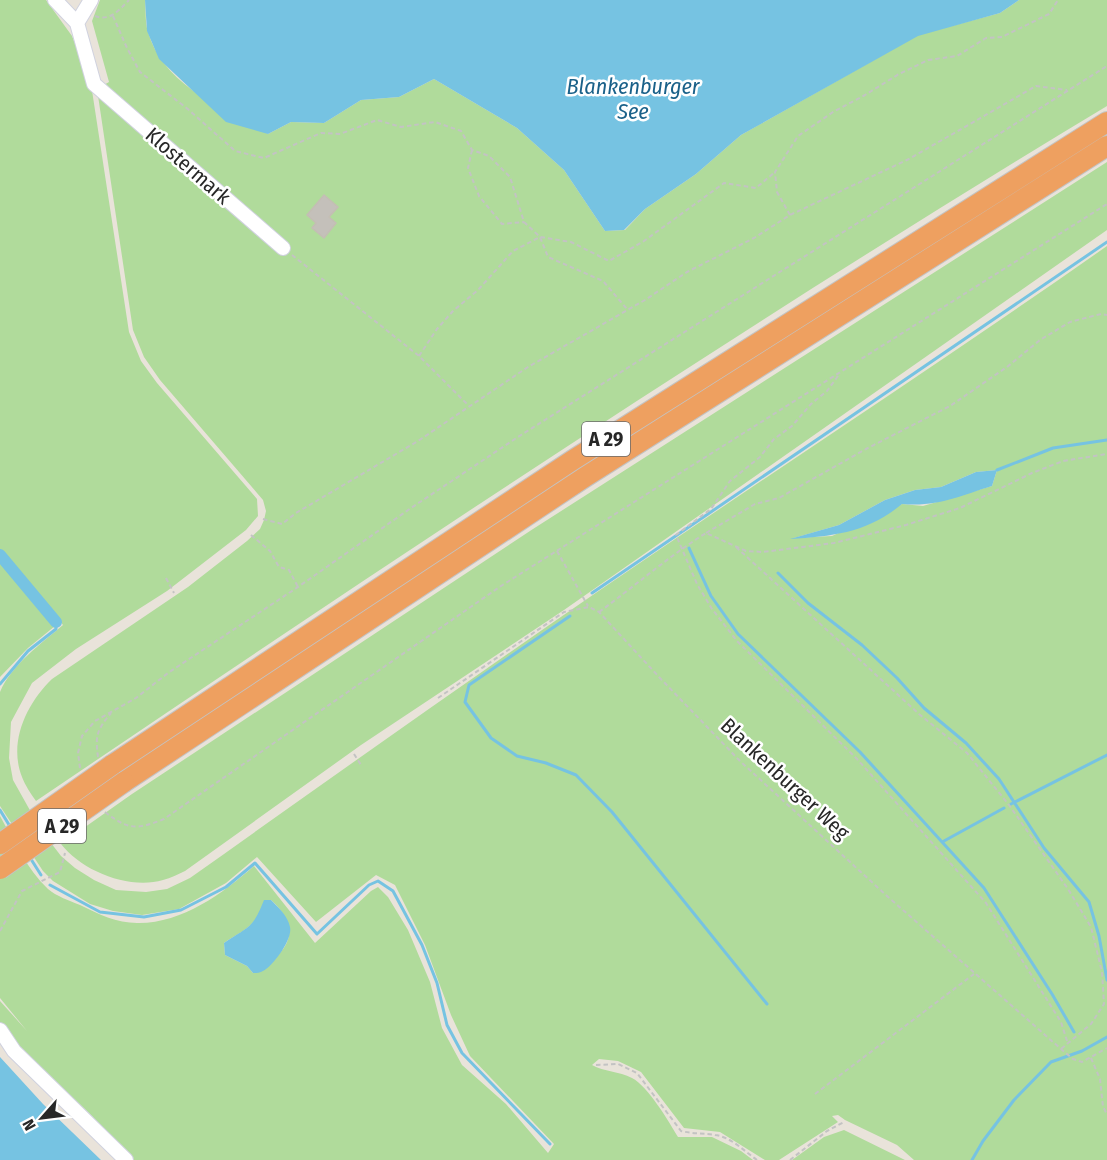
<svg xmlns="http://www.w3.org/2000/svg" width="1107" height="1160" font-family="'Fira Sans Condensed',sans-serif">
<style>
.green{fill:#b0db9b;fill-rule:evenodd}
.water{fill:#76c3e2}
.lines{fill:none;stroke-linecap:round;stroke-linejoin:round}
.stream{stroke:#76c3e2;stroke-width:3}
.canal{stroke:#76c3e2;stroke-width:12}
.building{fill:#c4c0ba;stroke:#c4beb4;stroke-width:1.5}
.minor-casing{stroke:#d0d2df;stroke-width:16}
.highway-casing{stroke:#c3c3c3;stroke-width:22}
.path{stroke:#c3c3c3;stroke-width:2;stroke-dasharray:4.5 3;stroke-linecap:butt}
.minor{stroke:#fff;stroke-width:14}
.highway{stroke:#eea060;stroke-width:20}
.highway-bridge-casing{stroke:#c3c3c3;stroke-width:22;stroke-linecap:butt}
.highway-bridge{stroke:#eea060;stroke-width:20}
.labels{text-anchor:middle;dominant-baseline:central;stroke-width:5;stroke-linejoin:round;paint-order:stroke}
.shield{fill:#fff;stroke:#686868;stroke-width:1.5}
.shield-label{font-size:20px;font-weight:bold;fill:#272727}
.street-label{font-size:21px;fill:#272727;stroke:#fff}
.water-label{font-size:22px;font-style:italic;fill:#1a6189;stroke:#fff}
</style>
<rect width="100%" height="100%" fill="#e9e3da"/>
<path class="green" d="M0 0H46L72 36 91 84 129 332 141 361 157 383 257 499 258 516 246 530 167 591 76 649 32 683 11 722 9 758 13 780 41 830 61 856 75 868 94 880 116 890 146 892 167 889 190 878C352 763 515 647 681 535 823 439 966 345 1107 246V1160H914L897 1145 845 1120 838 1115 832 1116 838 1122 779 1160H765L720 1132 684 1128 641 1072 618 1061 599 1059 592 1065C604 1072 619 1071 632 1078 648 1086 669 1122 678 1137H712L741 1151 753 1160H132L102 1135 93 1117 64 1089 48 1082 0 1028V1001L27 1031 0 998V816C14 841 27 869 48 889 56 896 70 901 80 905 98 914 117 923 137 923 181 924 222 894 254 866L315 943 371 891 378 887 388 897 408 930 430 982 442 1028 462 1065 506 1104 548 1153 554 1144 470 1056 451 1015 425 945 395 885 376 875 316 922 257 857 226 883 179 909 142 915 113 911 90 904 53 881 43 871 0 806V692C12 664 41 644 63 625L0 550ZM997 470 992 486 923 506 902 504 832 536 794 538 839 525 885 500 915 490 941 487 976 472ZM271 900C305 931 287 954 253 973L247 966 225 955 224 943C235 935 248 930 256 919 262 912 263 906 271 900Z
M100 0H145C146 10 145 23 148 32 163 85 224 109 268 134L291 122 324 123 361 100 399 97 434 79 517 128 564 170 605 231 625 230 645 209 696 174 741 135 918 35 1000 13 1019 0H1107V106C742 326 388 563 36 801 31 794 25 785 22 777 8 742 27 703 52 679L188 587 247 541 260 529 264 520 266 511 263 500 160 380 144 357 133 330 97 89 109 82 92 21Z
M1107 162V230L564 610 361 745 185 871C178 874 171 878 163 880 129 890 82 871 61 844L132 794 533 529Z
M0 560 55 626 28 648 0 677Z
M844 1130 905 1160H792L824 1137Z"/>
<path class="water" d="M145 0H1019L1000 13 918 36 741 135 696 174 645 209 624 230 605 231 564 170 517 128 434 79 399 97 361 100 324 123 291 122 268 134 226 122 159 59 147 31Z
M997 470 992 486C959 496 939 507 902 504 867 533 834 536 790 539L839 525 885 500 915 490 941 487 976 472Z
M264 900H271C278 907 288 916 290 927 293 939 273 966 263 971 260 973 256 973 253 973L247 966 225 955 224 943C249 926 252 930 264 900Z
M0 1057 43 1104 101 1160H0Z"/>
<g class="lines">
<path class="stream" d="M997 470 1053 448 1107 440
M689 548 711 596 738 634 860 752 984 888 1052 994 1074 1032
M778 573 808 603 862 645 897 678 924 708 966 743 999 779 1044 848 1089 902 1099 936 1107 980
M592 593 1107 242
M570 616 469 685 465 702 491 738 517 756 546 763 576 775 612 812 767 1004
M0 684 28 651 56 629V622
M1011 804 1107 755
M0 810 11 828
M944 841 1004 808
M29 856 41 875
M50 885 100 912 144 917 181 910 226 887 255 863 317 934 369 885 378 881 393 891 422 945 437 983 447 1025 462 1053 550 1144
M972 1160 983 1141 1014 1100 1051 1062 1082 1051 1107 1037"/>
<path class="canal" d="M0 555 56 622"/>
</g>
<path class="building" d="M324 195 338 207 329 217 336 223 324 238 312 228 316 223 307 215Z"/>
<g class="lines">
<g class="minor-casing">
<path id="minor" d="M55 0 77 23 94 84 283 248
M77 23 91 0
M0 1030 14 1051 126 1160"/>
</g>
<g class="highway-casing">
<path id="highway" d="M112 765 573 460 1107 122
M124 782 585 477 1107 146"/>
</g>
<path class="path" d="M95 16C110 22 119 10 129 0
M113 16 127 48 140 72 189 110 235 151 264 158 321 133 340 134 377 120 401 127 435 122 461 131 472 150 489 156 510 177 524 222 540 237 548 257 603 281 627 309
M472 150 468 168 479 196 502 224 524 222
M790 215 777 192 775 172 798 136 833 112 865 95 899 74 928 60 957 56 986 38 1002 37 1049 14 1058 0
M292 255 419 356 470 407
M419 356 437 329 453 311 478 290 513 251 540 237 571 242 609 261 644 241 724 183 756 188 775 172
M838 376 827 391 811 404 792 426 774 439 760 457 730 481 711 509 676 535 697 584 712 609 737 641 857 759 986 903 1061 1022 1068 1044
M263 519 282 524 296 513 418 441 528 367 645 300 687 272 754 238 790 215 909 159 1036 86 1067 90
M706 533 755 504 779 498 866 449 950 406 1007 367 1040 340 1070 322 1101 314 1107 315
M251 535 270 551 279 567 289 570 298 587
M736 547 919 714 967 753 1009 805 1068 889 1091 927 1102 972 1104 1004 1091 1024 1061 1049
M557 551 588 606
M166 578 174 593
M599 612C635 586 669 556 706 533L746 551 763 552 834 543 906 525 960 508 1032 473 1063 461 1107 454
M438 698 564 612 589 607 599 612 659 677 740 761 887 896 1061 1049 1073 1059 1082 1062 1107 1048
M354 754 361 765
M98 757C95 735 97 730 111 713
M80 768 78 753 82 736 95 721 136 698 168 673 298 587 411 508 521 435 1107 66
M105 812C128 830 137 830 164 819L501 586 1107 204
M0 931 22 891 60 872 65 853
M1091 1058 1100 1079 1103 1107 1107 1114
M596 1065 618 1064 637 1073 681 1131C693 1134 704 1133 715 1135 731 1137 744 1151 757 1160
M815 1094 974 974
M790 1160 827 1131 844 1122"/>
<use href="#minor" class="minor"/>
<use href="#highway" class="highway"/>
<g class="highway-bridge-casing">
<path id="highway-bridge" d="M0 844 112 765
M0 869 124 782"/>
</g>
<use href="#highway-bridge" class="highway-bridge"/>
</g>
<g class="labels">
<g class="shield">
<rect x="582" y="422" width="48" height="34" rx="4.5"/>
<rect x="38" y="809" width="48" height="34" rx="4.5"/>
</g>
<g class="shield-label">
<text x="606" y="439">A 29</text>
<text x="62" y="826">A 29</text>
</g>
<g class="street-label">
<text transform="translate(188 166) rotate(41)">Klostermark</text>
<text transform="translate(785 779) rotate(43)">Blankenburger Weg</text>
</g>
<g class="water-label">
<text x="633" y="86">Blankenburger<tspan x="633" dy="25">See</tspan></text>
</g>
</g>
<g transform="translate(42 1118) rotate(242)" stroke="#ffffff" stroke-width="4.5" paint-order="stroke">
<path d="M0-4.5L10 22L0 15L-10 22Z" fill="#272727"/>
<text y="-9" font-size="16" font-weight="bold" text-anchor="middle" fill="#272727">N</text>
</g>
</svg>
